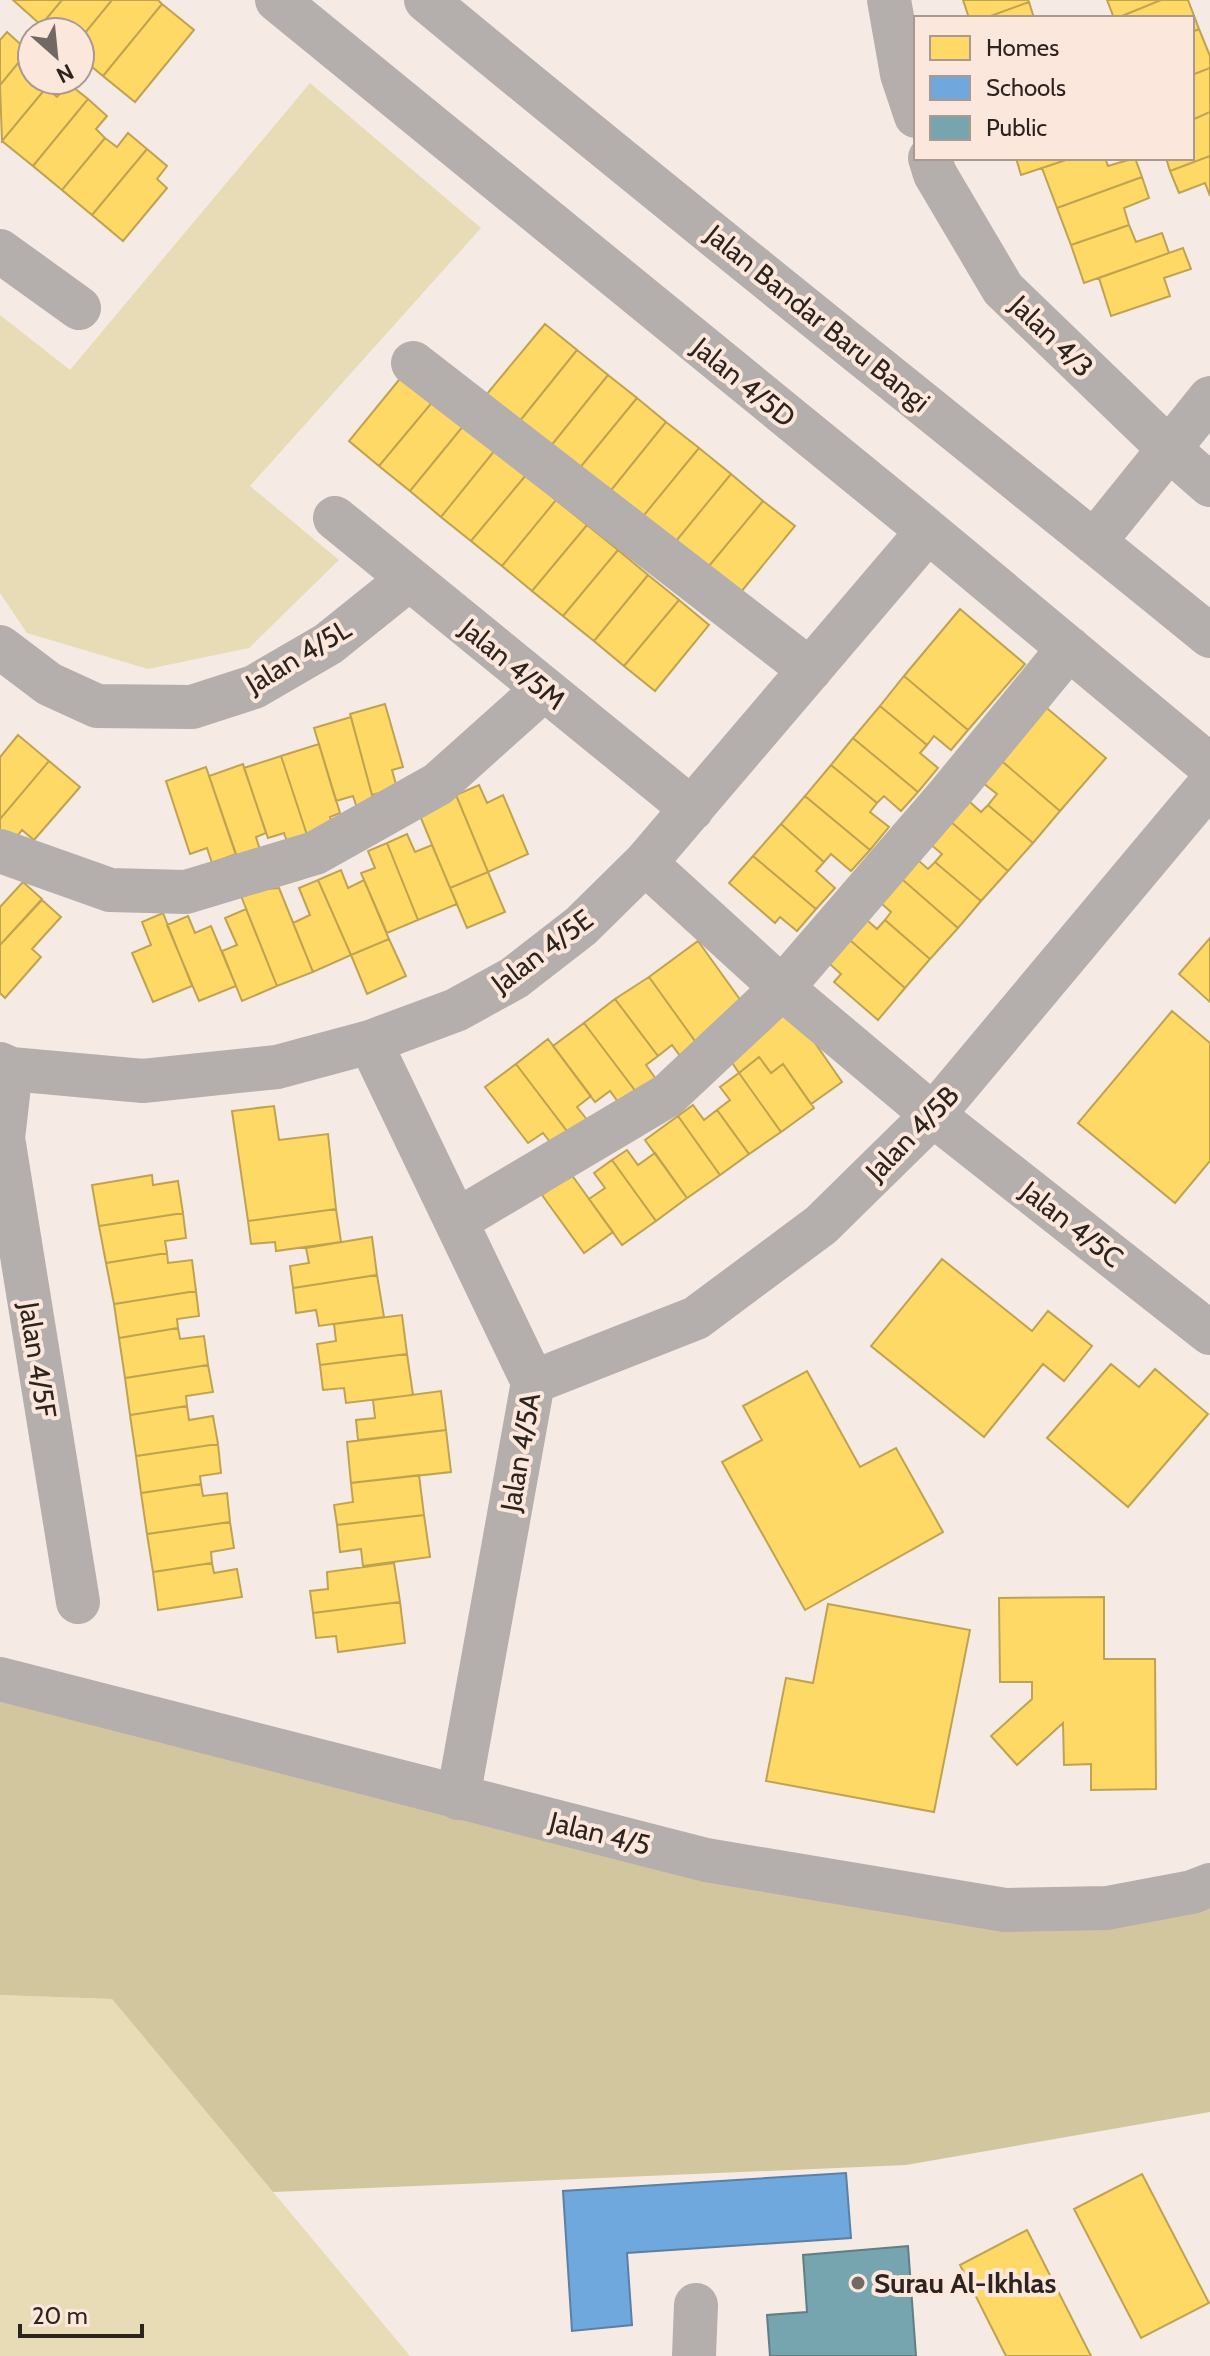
<svg xmlns="http://www.w3.org/2000/svg" width="1210" height="2356" font-family="Cabin,sans-serif">
<style>
.green{fill:#e8dcb6}
.forest{fill:#d2c69f}
.homes{fill:#ffd966;stroke:#c0a351;stroke-width:2}
.schools{fill:#6fa8dc;stroke:#5b80a3;stroke-width:2}
.public{fill:#76a5af;stroke:#607e84;stroke-width:2}
.lines{fill:none;stroke-linecap:round;stroke-linejoin:round}
.minor{stroke:#b4aeac;stroke-width:44}
.poi-dot{fill:#736964;stroke:#fce7dd;stroke-width:3}
.labels{text-anchor:middle;dominant-baseline:central;stroke-width:8;stroke-linejoin:round;paint-order:stroke}
.street-label{font-size:28px;fill:#2d241f;stroke:#fce7dd}
.poi-label{font-size:28px;font-weight:bold;fill:#2d241f;stroke:#fce7dd;text-anchor:start}
</style>
<rect width="100%" height="100%" fill="#f5eae4"/>
<path class="green" d="M310 83 481 228 250 486 339 560 249 648 148 669 27 633 0 593V315L70 370Z
M0 1995 112 1999 410 2356H0Z"/>
<path class="forest" d="M0 1692 1070 1929 1210 1901V2112L906 2165 273 2192 112 1999 0 1995Z"/>
<path class="homes" d="M13 0H62L41 25Z
M62 0H112L80 39V32H50L41 25Z
M112 0H158L162 4 103 76 80 57V39Z
M963 0H1028L1029 2 985 18H969Z
M1107 0H1161L1117 18H1114Z
M1161 0H1188L1199 29 1192 32V18H1117Z
M1029 2 1034 18H985Z
M162 4 194 30 135 102 103 76Z
M1199 29 1210 56V68L1192 75V32Z
M7 32 28 51 0 85V40Z
M28 51 32 54V80L46 88 2 141 0 85Z
M1210 68V112L1192 120V75Z
M69 84 88 99 33 166 2 141 46 88 57 97Z
M88 99 107 116 96 129 105 138 62 190 33 166Z
M1210 112V156L1170 171 1166 158H1192V120Z
M128 133 147 149 92 215 62 190 105 138 117 147Z
M147 149 167 166 157 179 167 188 123 241 92 215Z
M1210 156V196L1205 183 1179 193 1170 171Z
M1016 158H1072L1021 175Z
M1072 158H1105L1108 166 1135 158 1142 177 1057 208 1042 168Z
M1142 177 1149 198 1124 208 1129 225 1071 245 1057 208Z
M1129 225 1136 242 1162 233 1169 253 1084 283 1071 245Z
M1183 248 1191 269 1164 278 1170 296 1111 316 1099 278Z
M545 324 577 350 519 422 486 395Z
M577 350 608 375 550 447 519 422Z
M403 375 434 400 379 466 349 441Z
M608 375 637 398 578 470 550 447Z
M637 398 666 422 608 494 578 470Z
M434 400 464 425 410 491 379 466Z
M666 422 699 448 640 520 608 494Z
M464 425 495 450 441 517 410 491Z
M699 448 731 474 672 546 640 520Z
M495 450 526 475 471 541 441 517Z
M731 474 763 501 704 572 672 546Z
M526 475 556 500 502 566 471 541Z
M556 500 587 525 532 591 502 566Z
M763 501 795 526 736 598 704 572Z
M587 525 618 550 563 616 532 591Z
M618 550 648 575 594 641 563 616Z
M648 575 679 600 624 666 594 641Z
M679 600 709 625 655 691 624 666Z
M960 609 1025 664 968 730 904 676Z
M904 676 968 730 951 750 934 736 927 745 880 706Z
M385 704 403 767 392 770 397 788 372 795 350 714Z
M1042 704 1106 758 1060 811 997 757Z
M880 706 927 745 920 753 938 768 918 792 853 738Z
M351 717 375 806 358 811 353 796 336 801 314 728Z
M18 735 49 761 0 819V757Z
M853 738 918 792 901 811 884 796 877 803 831 765Z
M319 744 340 813 330 817 335 832 309 841 281 756Z
M281 756 309 841 289 847 284 833 268 838 244 768Z
M997 757 1060 811 1033 843 988 805 997 794 978 779Z
M49 761 80 787 34 840 22 830 9 847 0 839V819Z
M243 764 266 833 256 837 261 853 238 861 209 776Z
M831 765 877 803 870 812 889 827 870 850 805 796Z
M206 767 236 854 212 863 207 848 190 854 166 781Z
M479 785 487 803 503 795 528 854 488 872 456 795Z
M961 794 981 812 988 805 1033 843 1008 871 943 815Z
M456 795 488 872 450 888 418 811Z
M805 796 870 850 851 871 831 854 824 862 781 824Z
M943 815 1008 871 981 901 935 862 942 854 923 838Z
M781 824 824 862 816 871 835 888 816 909 753 856Z
M407 834 415 852 432 845 457 904 418 920 387 843Z
M387 843 418 920 387 933 361 873 375 868 368 851Z
M911 854 928 869 935 862 981 901 958 928 895 873Z
M753 856 816 909 797 931 780 917 775 923 729 883Z
M341 870 348 888 364 880 389 939 351 955 318 880Z
M488 872 505 912 467 928 450 888Z
M895 873 958 928 930 959 885 920 891 912 873 896Z
M318 880 351 955 313 972 293 923 310 915 299 888Z
M23 882 42 899 0 945V907Z
M279 888 313 972 277 986 239 891Z
M42 900 61 917 32 949 41 957 5 998 0 993V945Z
M246 909 277 986 242 1001 222 951 237 945 225 918Z
M163 913 192 986 153 1002 132 953 151 945 142 922Z
M860 914 877 929 885 920 930 959 905 988 843 934Z
M188 916 195 933 211 926 236 986 199 1001 167 925Z
M843 934 905 988 878 1020 834 982 841 974 823 958Z
M1210 938V1002L1179 974Z
M389 939 406 976 367 994 351 955Z
M698 941 749 1012 700 1048 649 977Z
M649 977 700 1048 683 1060 672 1045 658 1056 615 999Z
M615 999 658 1056 646 1065 656 1079 637 1093 584 1023Z
M788 1004 842 1082 811 1104 783 1064 771 1073 759 1057 739 1073 723 1049Z
M1172 1011 1210 1043V1161L1175 1203 1078 1123Z
M584 1023 637 1093 621 1106 610 1091 595 1102 553 1046Z
M548 1039 591 1096 577 1107 588 1121 570 1135 516 1064Z
M759 1057 771 1073 783 1064 814 1108 781 1132 739 1073Z
M516 1064 570 1135 554 1147 543 1133 528 1143 485 1087Z
M739 1073 781 1132 749 1154 717 1110 730 1100 720 1087Z
M693 1105 704 1120 717 1110 749 1154 720 1175 678 1116Z
M274 1106 279 1140 328 1134 336 1209 248 1221 232 1111Z
M678 1116 720 1175 687 1198 645 1140Z
M627 1150 638 1165 655 1153 687 1198 656 1221 612 1160Z
M612 1160 656 1221 622 1245 589 1199 605 1188 594 1173Z
M571 1174 613 1232 584 1253 542 1195Z
M152 1175 153 1185 178 1181 183 1213 99 1226 92 1185Z
M336 1209 341 1242 276 1251 275 1242 251 1244 248 1221Z
M183 1213 186 1238 165 1241 167 1253 106 1263 99 1226Z
M372 1237 377 1275 293 1288 290 1266 309 1263 306 1248Z
M167 1253 168 1263 192 1260 196 1291 114 1304 106 1263Z
M942 1259 1032 1331 1048 1311 1092 1346 1064 1381 1043 1364 984 1437 871 1346Z
M377 1275 384 1317 319 1326 316 1310 296 1313 293 1288Z
M196 1291 199 1316 177 1319 178 1328 119 1338 114 1304Z
M402 1315 407 1354 320 1365 317 1344 336 1341 334 1324Z
M178 1328 180 1339 204 1336 208 1365 125 1378 119 1338Z
M407 1354 413 1395 346 1403 344 1388 323 1390 320 1365Z
M1111 1364 1139 1387 1155 1369 1208 1414 1128 1507 1047 1438Z
M208 1365 213 1392 186 1396 187 1406 130 1415 125 1378Z
M807 1371 860 1467 896 1448 943 1532 805 1610 722 1462 762 1440 743 1406Z
M441 1391 446 1430 358 1440 356 1420 375 1418 373 1400Z
M187 1406 189 1420 213 1416 218 1444 136 1456 130 1415Z
M446 1430 451 1472 351 1483 347 1442Z
M218 1444 221 1473 200 1476 201 1484 141 1493 136 1456Z
M419 1475 424 1515 337 1525 334 1505 353 1502 351 1483Z
M201 1484 203 1496 227 1493 230 1522 147 1534 141 1493Z
M424 1515 430 1557 363 1566 361 1549 340 1552 337 1525Z
M230 1522 234 1548 211 1552 212 1563 153 1572 147 1534Z
M212 1563 214 1573 237 1569 242 1597 158 1610 153 1572Z
M394 1563 400 1602 313 1613 310 1591 328 1589 327 1572Z
M1104 1597V1659H1155L1156 1789 1091 1790V1764L1064 1765 1063 1723 1017 1765 991 1736 1032 1699V1682H1000L999 1598Z
M400 1602 405 1643 338 1652 336 1636 316 1638 313 1613Z
M828 1604 970 1630 934 1812 766 1781 786 1678 813 1683Z
M1142 2174 1209 2303 1141 2338 1074 2209Z
M1027 2230 1091 2356H1006L960 2265Z"/>
<path class="schools" d="M846 2173 851 2238 627 2253 632 2325 572 2331 563 2191Z"/>
<path class="public" d="M908 2246 916 2356H770L767 2315 807 2312 803 2255Z"/>
<g class="lines">
<path class="minor" d="M277 0 928 531 1210 766
M426 0C685 215 949 423 1210 636
M889 0 902 74 916 116
M930 158 935 174 1003 289 1169 449 1210 485
M0 251 79 308
M413 363 810 670
M335 518 692 809
M1094 542 1210 398
M0 647 49 684 97 706 192 707 254 687 328 644 409 579
M0 851 110 890 186 892 315 853 438 784 544 689
M645 863 782 988 933 1115 1210 1333
M370 1042 533 1382 458 1798
M0 1064 11 1069 143 1081 277 1067 370 1042 456 1010 514 978 581 926 645 863 928 531
M11 1069 3 1138 78 1602
M456 1221 668 1095 782 988 950 793 1069 648
M533 1382 696 1318 821 1225 933 1115 1210 784
M0 1679 706 1860 1005 1910 1107 1908 1192 1892 1210 1885
M694 2356 696 2305"/>
</g>
<circle class="poi-dot" cx="858" cy="2283" r="8"/>
<g class="labels">
<g class="street-label">
<text transform="translate(818 318) rotate(39)">Jalan Bandar Baru Bangi</text>
<text transform="translate(1052 336) rotate(44)">Jalan 4/3</text>
<text transform="translate(744 382) rotate(39)">Jalan 4/5D</text>
<text transform="translate(298 656) rotate(-31)">Jalan 4/5L</text>
<text transform="translate(513 664) rotate(39)">Jalan 4/5M</text>
<text transform="translate(542 951) rotate(-37)">Jalan 4/5E</text>
<text transform="translate(912 1133) rotate(-46)">Jalan 4/5B</text>
<text transform="translate(1072 1224) rotate(38)">Jalan 4/5C</text>
<text transform="translate(38 1360) rotate(81)">Jalan 4/5F</text>
<text transform="translate(520 1452) rotate(-80)">Jalan 4/5A</text>
<text transform="translate(600 1833) rotate(14)">Jalan 4/5</text>
</g>
<g class="poi-label">
<text x="874" y="2283">Surau Al-Ikhlas</text>
</g>
</g>
<rect x="914" y="16" width="280" height="144" fill="#fce7dd" stroke="#a99991" stroke-width="2"/>
<rect x="930" y="36" width="40" height="24" fill="#ffd966" stroke="#a99991" stroke-width="2"/>
<text x="986" y="56" font-size="24" fill="#2d241f">Homes</text>
<rect x="930" y="76" width="40" height="24" fill="#6fa8dc" stroke="#a99991" stroke-width="2"/>
<text x="986" y="96" font-size="24" fill="#2d241f">Schools</text>
<rect x="930" y="116" width="40" height="24" fill="#76a5af" stroke="#a99991" stroke-width="2"/>
<text x="986" y="136" font-size="24" fill="#2d241f">Public</text>
<g transform="translate(56 56) rotate(153)"><circle r="38" fill="#fce7dd" stroke="#a99991" stroke-width="2"/>
<path d="M0-6L14 30L0 20L-14 30Z" fill="#736964"/>
<text y="-12" font-size="22" font-weight="bold" text-anchor="middle" fill="#2d241f">N</text>
</g>
<path d="M20 2324v12h122v-12" fill="none" stroke="#2d241f" stroke-width="4"/>
<text x="32" y="2324" font-size="24" fill="#2d241f" stroke="#fce7dd" stroke-width="6" paint-order="stroke">20 m</text>
</svg>
